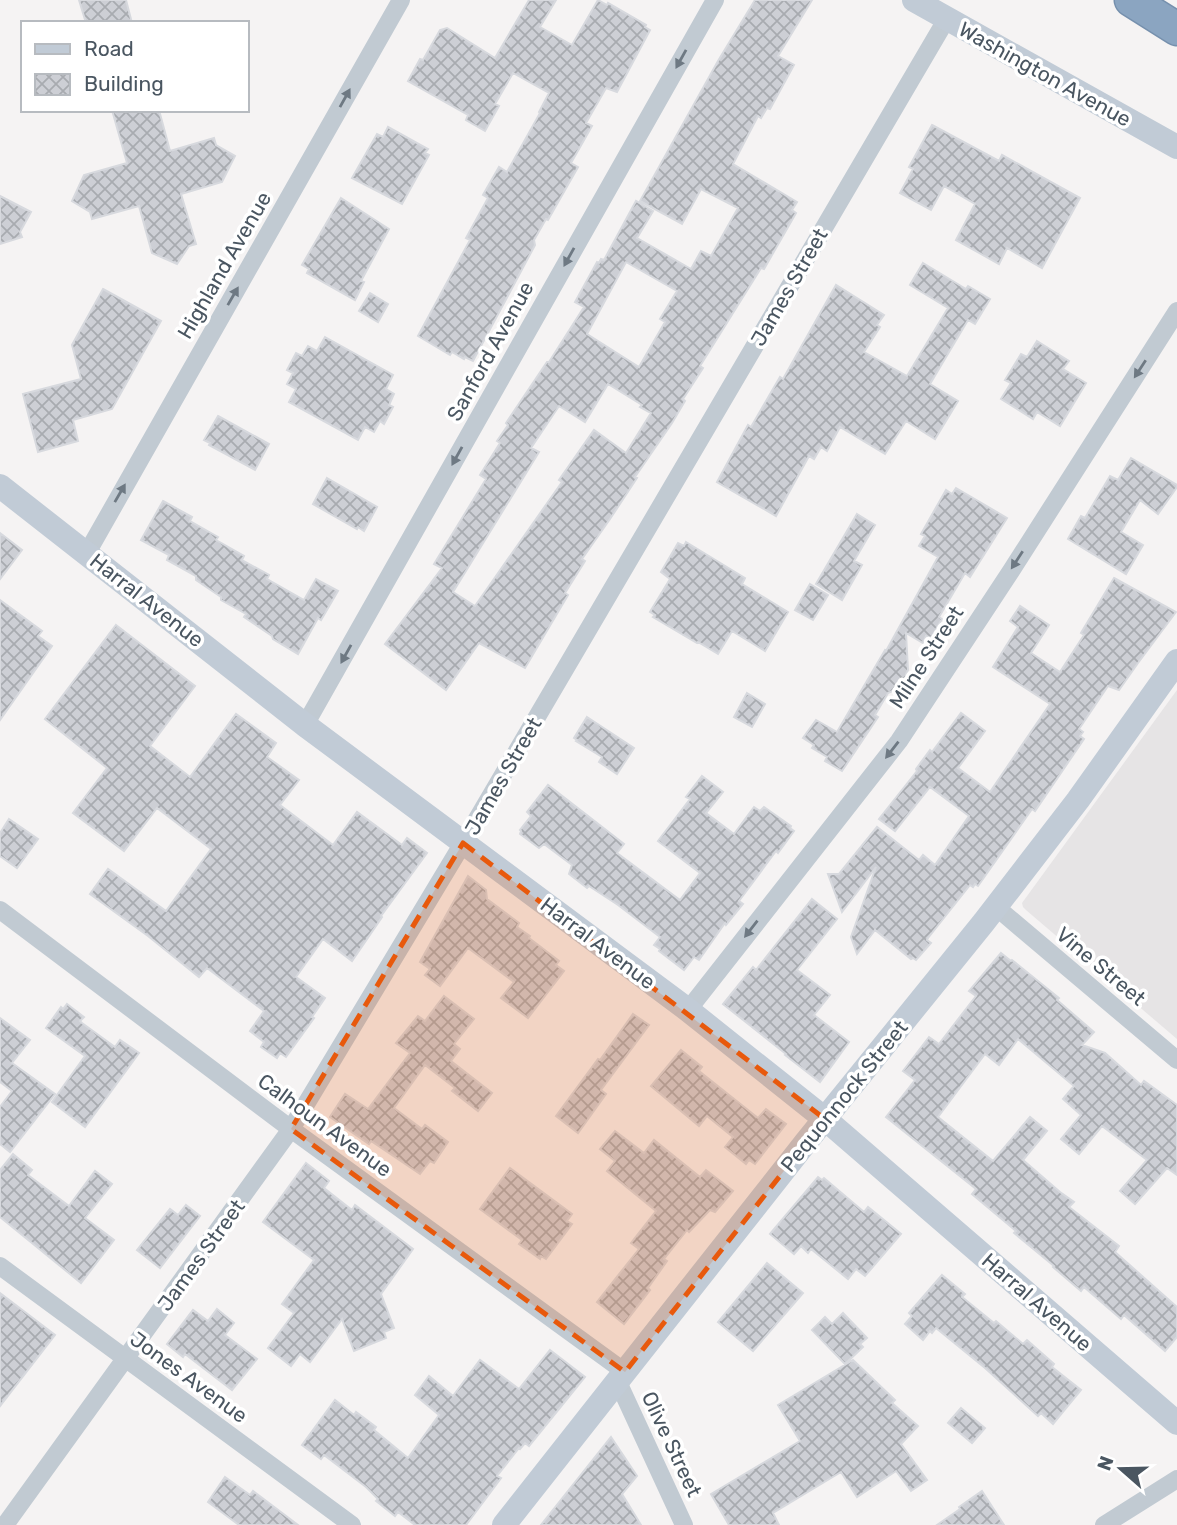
<svg xmlns="http://www.w3.org/2000/svg" width="1177" height="1525" font-family="Rubik,sans-serif">
<style>
.education{fill:#e6e4e5}
.building{fill:url(#building-cross-hatch);stroke:#d7d9de;stroke-width:2;fill-rule:evenodd}
.lines{fill:none;stroke-linecap:round;stroke-linejoin:round}
.highway-casing{stroke:#7690ad;stroke-width:35}
.street{stroke:#c1cad2;stroke-width:18}
.secondary{stroke:#c1cbd6;stroke-width:24}
.highway{stroke:#8ba5c1;stroke-width:32}
.oneway{fill:#6e7983}
.marked{fill:#e8590c;fill-opacity:0.2;stroke:#e8590c;stroke-width:5;stroke-dasharray:14 9;stroke-linejoin:round}
.labels{text-anchor:middle;dominant-baseline:central;stroke-width:7;stroke-linejoin:round;paint-order:stroke}
.street-label{font-size:21px;fill:#4a5661;stroke:#fff}
</style>
<defs>
<pattern id="building-cross-hatch" width="8" height="8" patternUnits="userSpaceOnUse" patternTransform="scale(1.75)"><rect width="8" height="8" fill="#cdcfd5"/><path d="M0 0l8 8M0 8l8-8" fill="none" stroke="#a8abb0"/></pattern>
</defs>
<rect width="100%" height="100%" fill="#f5f3f3"/>
<path class="education" d="M1177 690V1039L1026 910 1023 907 1022 903Z"/>
<path class="building" d="M79 0H126L132 23H86Z
M529 0H556L540 27 572 45 598 0 607 5 608 3 646 25 645 27 650 30 617 92 606 88 586 123 592 126 571 163 578 167 548 220 546 219 534 240 535 245 473 361 465 357 464 359 452 352 450 355 418 336 470 240 466 238 488 198 483 195 499 167 507 172 540 113 539 112 549 93 513 73 495 104 499 106 485 131 466 120 468 115 408 81 420 59 423 60 440 30 447 28 495 58Z
M755 0H812L778 56 794 65 770 109 767 108 761 118 758 116 733 164 797 202 792 210 796 213 764 269 761 268 700 366 703 368 683 399 685 401 672 423 635 477 637 478 610 519 582 559 585 561 565 593 568 595 525 668 479 643 446 690 385 644 442 568 434 564 486 479 480 475 500 443 497 441 508 425 506 423 547 362H549L584 307 575 302 597 262 599 263 601 259 604 260 636 201 653 211 637 238 691 269 701 251 711 256 738 208 701 189 682 224 640 201 718 61ZM626 262 677 291 660 319 665 322 639 367 587 334ZM608 384 642 405 640 407 651 413 626 453 594 430 559 480 562 482 475 606 453 592 539 452 531 448 559 406 585 422Z
M112 110H159L170 151 214 138 216 145 235 156 222 182 181 194 196 244 189 246 177 264 152 253 139 206 92 219 90 212 72 201 84 175 127 163Z
M932 125 999 161 1002 155 1080 198 1042 268 1007 248 999 264 956 240 975 204 944 186 931 210 900 193 913 169 909 167Z
M388 127 428 149 425 153 429 155 402 204 352 178 377 134 383 137Z
M0 196 31 212 20 232 22 237 0 244Z
M341 198 389 229 361 281 364 282 355 300 307 273 309 269 302 265Z
M923 263 966 289 968 286 990 299 975 324 968 320 930 384 958 401 935 439 906 421 885 454 840 427 827 451 821 447 814 459 809 456 776 516 717 482 748 425 751 427 780 377 783 379 836 285 884 315 877 325 880 327 864 352 907 376 948 308 910 285Z
M103 289 161 321 112 409 73 420 78 441 38 452 23 394 81 379 72 345Z
M370 293 388 304 378 322 359 311Z
M325 337 393 375 386 389 394 394 389 405 393 407 384 424 380 421 374 432 365 427 358 440 289 402 296 389 287 384 293 373 287 370 296 353 302 356 308 346 317 351Z
M1037 341 1069 361 1063 369 1086 383 1060 426 1037 412 1033 419 1001 399 1011 383 1005 380 1021 354 1027 357Z
M218 416 269 444 255 470 209 445 210 443 204 440Z
M1131 458 1177 485V487L1158 514 1140 500 1121 532 1143 545 1126 574 1068 539 1081 516 1085 518 1110 476 1118 480Z
M327 478 377 507 364 531 358 527 357 529 313 504Z
M956 488 1007 518 970 577 965 573 939 617 942 619 931 638 926 636 923 643 906 633 908 670 906 674V677L897 689 888 693 875 715 878 717 842 771 825 761 827 757 812 748 814 745 803 738 816 720 837 732 885 650 886 651 938 557 919 546 925 536 921 534 946 490 952 494Z
M163 501 192 517 190 521 218 537 216 540 244 556 242 560 269 575 267 579 304 600 316 579 338 591 321 620 318 618 298 654 273 639 272 636 244 617 246 614 221 600V597L196 580V576L167 560 169 555 141 540Z
M857 514 875 525 854 561 862 565 842 600 816 584Z
M0 533 22 550 0 579Z
M686 542 745 578 742 584 788 612 765 651 732 631 718 654 698 642 697 643 653 617 655 615 650 612 670 579 661 572 678 543 684 546Z
M1114 578 1176 612 1138 663 1119 690 1108 686 1079 729 1083 732 1080 736 1084 739 1035 811 1032 809 978 886 975 884 973 887 970 885 928 938 927 940 931 943 916 960 913 958 911 959 875 930 857 954 851 937 876 867 842 912 828 874H839L877 827 919 860 923 855 935 865 969 816 930 787 895 831 879 819 917 771 916 769 930 750 932 752 961 713 985 731 958 768 990 792 1050 704 993 667 1018 627 1010 621 1020 606 1049 625 1031 653 1060 672 1084 635 1081 633Z
M810 584 828 595 813 620 795 610Z
M0 600 42 631 38 636 52 646 0 720Z
M116 625 195 686 150 746 190 777 236 714 276 743 267 757 299 780 280 805 333 845 357 812 402 845 407 838 427 853 381 916 382 917 352 961 323 939 296 977 325 998 312 1017 314 1018 286 1057 280 1053 277 1058 261 1047 264 1042 250 1031 264 1011 207 968 199 977 148 936 90 894 108 869 166 911 211 849 157 808 124 851 73 813 107 768 45 719Z
M747 693 765 704 752 727 734 717Z
M587 717 634 748 617 774 599 762 602 757 576 741 577 740 574 738Z
M702 776 723 792 706 813 734 834 754 807 760 811 764 807 791 826 790 828 794 831 778 853 776 851 739 901 743 904 726 925 725 923 699 960 694 957 684 970 659 951 660 949 654 945 660 937 618 905 589 886 587 888 569 874 572 865 544 844 539 848 520 834 521 831 520 830 531 816 527 812 548 785 624 844 617 853 680 900 700 873 658 841 690 799 686 797Z
M9 819 38 839 17 868 0 856V833Z
M468 876 486 890 487 899 519 923 517 927 530 936 529 938 559 961 556 965 564 971 528 1018 501 998 514 982 468 948 440 986 425 975 430 969 420 962Z
M812 899 837 919 797 970 830 995 814 1015 849 1042 820 1082 785 1055 786 1054 723 1004 753 967 756 970Z
M1001 953 1011 961 1012 960 1059 998 1057 1000 1094 1032 1082 1045 1105 1053 1141 1085 1144 1081 1177 1105V1175L1167 1168 1135 1204 1120 1191 1147 1160 1102 1126 1079 1154 1061 1139 1081 1115 1063 1099 1074 1086 1018 1039 999 1065 985 1054 938 1117 993 1161 1030 1117 1047 1131 1023 1160 1060 1192 1074 1202 1069 1207 1119 1246 1115 1252 1177 1307V1337L1165 1351 1124 1315 1121 1319 1084 1287 1081 1291 1053 1267 1054 1266 1014 1233 1016 1231 972 1194 976 1189 886 1117 915 1080 903 1071 929 1037 939 1044 976 996 969 991Z
M444 996 474 1019 454 1044 460 1049 451 1061 492 1093 478 1111 452 1091 455 1088 425 1065 394 1108 422 1129 425 1125 448 1142 434 1163 430 1161 420 1174 371 1141 369 1144 330 1117 345 1094 368 1109 410 1053 396 1043 418 1016 425 1021Z
M67 1004 84 1017 80 1021 82 1023 115 1047 120 1040 139 1053 85 1127 52 1102 85 1056 46 1028 61 1007 63 1009Z
M633 1014 649 1025 601 1090 606 1094 578 1133 556 1116 598 1059 600 1060Z
M0 1018 30 1040 12 1063 55 1094 10 1152 0 1144V1107L12 1091 0 1082Z
M681 1050 702 1067 699 1071 758 1118 766 1109 786 1124 755 1164 749 1160 746 1164 725 1147 733 1137 707 1116 699 1126 651 1086Z
M615 1131 644 1153 654 1140 700 1177 706 1170 733 1191 715 1212 710 1210 689 1232 687 1230 664 1259 667 1261 648 1288 650 1290 624 1324 597 1302 639 1249 631 1243 656 1211 607 1171 615 1161 600 1149Z
M13 1154 32 1170 28 1175 69 1206 95 1171 112 1184 85 1218 114 1240 81 1283 0 1217V1170Z
M306 1163 329 1181 324 1188 352 1210 355 1205 413 1249 381 1294 394 1328 384 1332 386 1338 354 1351 342 1319 310 1362 300 1354 291 1366 268 1348 294 1313 282 1304 314 1260 263 1222Z
M510 1168 572 1214 567 1221 572 1224 546 1259 541 1256 540 1259 519 1244 522 1240 480 1209Z
M818 1177 822 1180 824 1178 864 1212 868 1207 901 1234 865 1276 856 1269 848 1279 811 1249 808 1253 801 1246 794 1254 770 1234Z
M186 1205 200 1216 160 1268 137 1250 170 1209 178 1215Z
M767 1263 803 1293 753 1351 718 1322Z
M942 1275 965 1294 962 1297 994 1323 996 1321 1023 1344 1027 1340 1054 1364 1052 1367 1081 1390 1053 1424 1041 1413 1038 1416 985 1368 936 1328 932 1333 930 1331 923 1340 905 1324 912 1316 909 1313Z
M0 1293 55 1335 0 1406Z
M217 1309 234 1323 225 1335 257 1359 232 1390 185 1354 183 1357 167 1344 193 1310 208 1321Z
M843 1313 867 1338 860 1344 863 1347 845 1364 812 1330 825 1317 832 1324Z
M550 1350 585 1377 529 1446 525 1443 520 1449 519 1448 497 1476 501 1478 466 1525H415L398 1512 395 1516 376 1501 378 1499 366 1487 324 1455 321 1459 302 1445 335 1400 354 1415 356 1412 376 1427 374 1430 408 1458 439 1415 415 1395 429 1376 453 1396 480 1360 519 1389Z
M853 1360 895 1400 892 1403 918 1426 901 1444 927 1480 911 1491 896 1471 857 1497 841 1472 773 1513 779 1525H729L711 1494 800 1441 778 1405Z
M961 1408 985 1428 972 1443 948 1423Z
M611 1437 637 1476 622 1494 641 1525H541Z
M225 1477 250 1495 253 1491 298 1525H239L208 1502Z
M982 1491 1004 1525H937L960 1509 959 1507Z"/>
<g class="lines">
<g class="highway-casing">
<path id="highway" d="M1131 0 1177 29"/>
</g>
<path class="street" d="M87 553 401 0
M305 725 715 0
M996 907 1177 1060
M0 910 291 1129 625 1372
M688 1010 899 741 1011 571 1177 311
M0 1266 352 1525
M618 1382 684 1525
M5 1525 291 1129 463 843 946 20
M1104 1525 1177 1479"/>
<path class="secondary" d="M914 0 1177 147
M0 486 305 725 688 1010 825 1119 1177 1423
M504 1525 806 1142 984 922 1078 800 1177 661"/>
<use href="#highway" class="highway"/>
</g>
<defs><path id="oneway-solid" d="M-6-.8H1V-3.2L6.5 0L1 3.2V.8H-6Z" transform="scale(1.75)"/></defs>
<g class="oneway">
<use href="#oneway-solid" transform="translate(681 59) rotate(119)"/>
<use href="#oneway-solid" transform="translate(345 98) rotate(-61)"/>
<use href="#oneway-solid" transform="translate(569 257) rotate(119)"/>
<use href="#oneway-solid" transform="translate(233 296) rotate(-60)"/>
<use href="#oneway-solid" transform="translate(1140 369) rotate(123)"/>
<use href="#oneway-solid" transform="translate(457 456) rotate(119)"/>
<use href="#oneway-solid" transform="translate(120 493) rotate(-60)"/>
<use href="#oneway-solid" transform="translate(1017 560) rotate(123)"/>
<use href="#oneway-solid" transform="translate(346 654) rotate(119)"/>
<use href="#oneway-solid" transform="translate(892 750) rotate(128)"/>
<use href="#oneway-solid" transform="translate(751 929) rotate(128)"/>
</g>
<path class="marked" d="M463 843 825 1119 625 1372 291 1129Z"/>
<g class="labels">
<g class="street-label">
<text transform="translate(1045 74) rotate(29)">Washington Avenue</text>
<text transform="translate(224 265) rotate(-60)">Highland Avenue</text>
<text transform="translate(789 287) rotate(-60)">James Street</text>
<text transform="translate(490 351) rotate(-61)">Sanford Avenue</text>
<text transform="translate(147 600) rotate(38)">Harral Avenue</text>
<text transform="translate(926 657) rotate(-57)">Milne Street</text>
<text transform="translate(503 776) rotate(-60)">James Street</text>
<text transform="translate(598 943) rotate(37)">Harral Avenue</text>
<text transform="translate(1101 966) rotate(40)">Vine Street</text>
<text transform="translate(844 1096) rotate(-51)">Pequonnock Street</text>
<text transform="translate(325 1125) rotate(36)">Calhoun Avenue</text>
<text transform="translate(201 1255) rotate(-54)">James Street</text>
<text transform="translate(1037 1302) rotate(41)">Harral Avenue</text>
<text transform="translate(189 1377) rotate(36)">Jones Avenue</text>
<text transform="translate(672 1444) rotate(65)">Olive Street</text>
</g>
</g>
<rect x="21" y="21" width="228" height="91" fill="#ffffff" stroke="#b7bbc0" stroke-width="2"/>
<rect x="35" y="44" width="35" height="10" fill="#c1cbd6" stroke="#b7bbc0" stroke-width="2"/>
<text x="84" y="56" font-size="21" fill="#4a5661">Road</text>
<rect x="35" y="74" width="35" height="21" fill="url(#building-cross-hatch)" stroke="#b7bbc0" stroke-width="2"/>
<text x="84" y="91" font-size="21" fill="#4a5661">Building</text>
<g transform="translate(1121 1469) rotate(290)" stroke="#ffffff" stroke-width="5" paint-order="stroke">
<path d="M0-5L12 26L0 18L-12 26Z" fill="#4a5661"/>
<text y="-10" font-size="19" font-weight="bold" text-anchor="middle" fill="#4a5661">N</text>
</g>
</svg>
